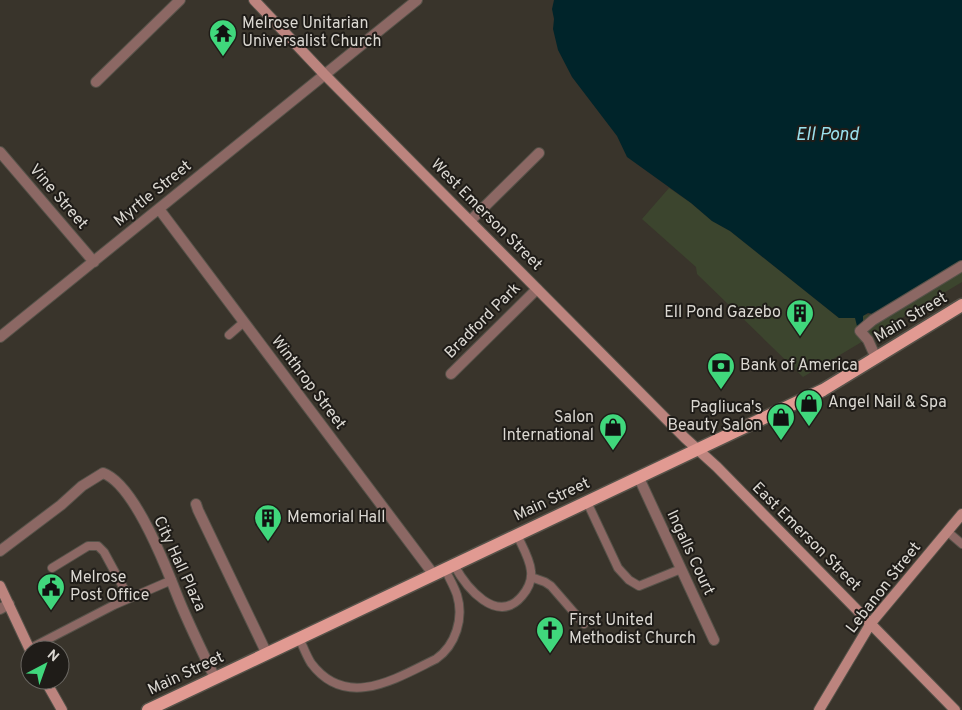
<svg xmlns="http://www.w3.org/2000/svg" width="962" height="710" font-family="Overpass,sans-serif">
<style>
.green{fill:#3c452e}
.water{fill:#00242a}
.lines{fill:none;stroke-linecap:round;stroke-linejoin:round}
.lane-casing{stroke:#565249;stroke-width:10}
.street-casing{stroke:#565249;stroke-width:12}
.secondary-casing{stroke:#565249;stroke-width:12}
.primary-casing{stroke:#565249;stroke-width:15}
.lane{stroke:#8c6864;stroke-width:8}
.street{stroke:#8c6864;stroke-width:10}
.secondary{stroke:#bc847e;stroke-width:10}
.primary{stroke:#e19a92;stroke-width:12}
.labels{text-anchor:middle;dominant-baseline:central;stroke-width:4;stroke-linejoin:round;paint-order:stroke}
.poi-label{font-size:16px;fill:#dbd8d2;stroke:#1f1c18;text-anchor:start}
.street-label{font-size:16px;fill:#dbd8d2;stroke:#1f1c18}
.water-label{font-size:18px;font-style:italic;fill:#9ae0ed;stroke:#1f1c18}
</style>
<rect width="100%" height="100%" fill="#39342b"/>
<path class="green" d="M669 188 691 203 712 221 730 231 839 318C854 319 865 312 878 315L928 280 950 269 962 262V282L803 377 697 274 696 267 642 219Z"/>
<path class="water" d="M554 0H962V262L950 269 928 280 878 315 868 313 863 316V323L857 326 855 318H839L730 231 712 221 691 203 627 157 617 136 572 77 558 50 553 29 554 19 552 9Z"/>
<g class="lines">
<g class="lane-casing">
<path id="lane" d="M229 335 244 322
M587 502 618 568 629 580 639 586 681 569
M948 532 962 544
M454 565C466 587 497 626 522 596 528 589 532 580 531 571 530 559 522 546 517 535
M52 568 88 546H98L104 552 129 598
M531 577 545 582 551 586 584 624
M299 638C303 646 306 655 311 663 346 710 395 679 436 659 456 645 464 618 457 595 454 586 449 578 445 569
M29 649 114 605 172 580"/>
</g>
<g class="street-casing">
<path id="street" d="M96 82 180 0
M0 152 94 262
M159 209 434 575
M470 221 539 153
M0 337 417 0
M876 358 868 340 860 331 873 320 962 266
M451 374 537 289
M639 478 714 640
M196 504 198 510 267 654
M0 551 61 505 82 486 103 473C134 484 165 564 177 595 188 623 202 651 215 678
M0 609 9 604"/>
</g>
<g class="secondary-casing">
<path id="secondary" d="M254 0 324 74 685 438 717 467 955 710
M0 586 30 650
M45 680 62 710
M819 710 871 623 962 514"/>
</g>
<g class="primary-casing">
<path id="primary" d="M148 710 823 390 962 305"/>
</g>
<use href="#lane" class="lane"/>
<use href="#street" class="street"/>
<use href="#secondary" class="secondary"/>
<use href="#primary" class="primary"/>
</g>
<defs>
<g id="temple-pin" transform="scale(1.4375)"><path d="M0 17L-7.5 6A9.5 9.5 0 1 1 7.5 6Z" fill="#40d77c" stroke="#1f1c18"/><path d="M0-6L5-2H3V0L6.5 2.5H4V6H1.5V3h-3V6H-4V2.5H-6.5L-3 0V-2H-5Z" fill="#111"/></g>
<g id="building-pin" transform="scale(1.4375)"><path d="M0 17L-7.5 6A9.5 9.5 0 1 1 7.5 6Z" fill="#40d77c" stroke="#1f1c18"/><path d="M-4-6H4V6H1V3H-1V6H-4ZM-2.5-4.3h1.7v1.8h-1.7ZM.8-4.3h1.7v1.8H.8ZM-2.5-1h1.7V.8h-1.7ZM.8-1h1.7V.8H.8Z" fill="#111"/></g>
<g id="bank-pin" transform="scale(1.4375)"><path d="M0 17L-7.5 6A9.5 9.5 0 1 1 7.5 6Z" fill="#40d77c" stroke="#1f1c18"/><path d="M-6-4H6V4H-6ZM0-2.3a2.3 2.3 0 1 0 0 4.6a2.3 2.3 0 1 0 0-4.6Z" fill="#111"/></g>
<g id="shop-pin" transform="scale(1.4375)"><path d="M0 17L-7.5 6A9.5 9.5 0 1 1 7.5 6Z" fill="#40d77c" stroke="#1f1c18"/><path d="M-5-2.5h2.3a2.7 3.5 0 0 1 5.4 0H5L5.5 6h-11ZM-1.5-2.5h3a1.5 2.3 0 0 0-3 0Z" fill="#111"/></g>
<g id="civic-pin" transform="scale(1.4375)"><path d="M0 17L-7.5 6A9.5 9.5 0 1 1 7.5 6Z" fill="#40d77c" stroke="#1f1c18"/><path d="M-.6-6.5H3V-4.5H.6V-3L4-1V1h2V6H-6V1h2V-1L-.6-3ZM-1.2 2.5V6h2.4V2.5Z" fill="#111"/></g>
<g id="church-pin" transform="scale(1.4375)"><path d="M0 17L-7.5 6A9.5 9.5 0 1 1 7.5 6Z" fill="#40d77c" stroke="#1f1c18"/><path d="M-1.2-6h2.4v3.5h3.3v2.4h-3.3V6h-2.4V-.1h-3.3v-2.4h3.3Z" fill="#111"/></g>
</defs>
<g fill-rule="evenodd">
<use href="#temple-pin" x="223" y="33"/>
<use href="#building-pin" x="800" y="313"/>
<use href="#bank-pin" x="721" y="366"/>
<use href="#shop-pin" x="809" y="403"/>
<use href="#shop-pin" x="781" y="417"/>
<use href="#shop-pin" x="613" y="427"/>
<use href="#building-pin" x="268" y="518"/>
<use href="#civic-pin" x="51" y="587"/>
<use href="#church-pin" x="550" y="630"/>
</g>
<g class="labels">
<g class="poi-label">
<text x="242" y="24">Melrose Unitarian<tspan x="242" dy="18">Universalist Church</tspan></text>
<text x="781" y="313" text-anchor="end">Ell Pond Gazebo</text>
<text x="740" y="366">Bank of America</text>
<text x="828" y="403">Angel Nail &amp; Spa</text>
<text x="762" y="408" text-anchor="end">Pagliuca's<tspan x="762" dy="18">Beauty Salon</tspan></text>
<text x="594" y="418" text-anchor="end">Salon<tspan x="594" dy="18">International</tspan></text>
<text x="287" y="518">Memorial Hall</text>
<text x="70" y="578">Melrose<tspan x="70" dy="18">Post Office</tspan></text>
<text x="569" y="621">First United<tspan x="569" dy="18">Methodist Church</tspan></text>
</g>
<g class="street-label">
<text transform="translate(153 194) rotate(-39)">Myrtle Street</text>
<text transform="translate(58 197) rotate(49)">Vine Street</text>
<text transform="translate(486 215) rotate(45)">West Emerson Street</text>
<text transform="translate(911 318) rotate(-31)">Main Street</text>
<text transform="translate(483 321) rotate(-45)">Bradford Park</text>
<text transform="translate(308 383) rotate(53)">Winthrop Street</text>
<text transform="translate(552 500) rotate(-25)">Main Street</text>
<text transform="translate(806 537) rotate(45)">East Emerson Street</text>
<text transform="translate(690 553) rotate(65)">Ingalls Court</text>
<text transform="translate(179 564) rotate(65)">City Hall Plaza</text>
<text transform="translate(884 588) rotate(-52)">Lebanon Street</text>
<text transform="translate(186 674) rotate(-25)">Main Street</text>
</g>
<g class="water-label">
<text x="827" y="135">Ell Pond</text>
</g>
</g>
<g transform="translate(45 665) rotate(41)"><circle r="24" fill="#1f1c18" stroke="#6a6762"/>
<path d="M0-4L9 19L0 12L-9 19Z" fill="#40d77c"/>
<text y="-8" font-size="14" font-weight="bold" text-anchor="middle" fill="#dbd8d2">N</text>
</g>
</svg>
